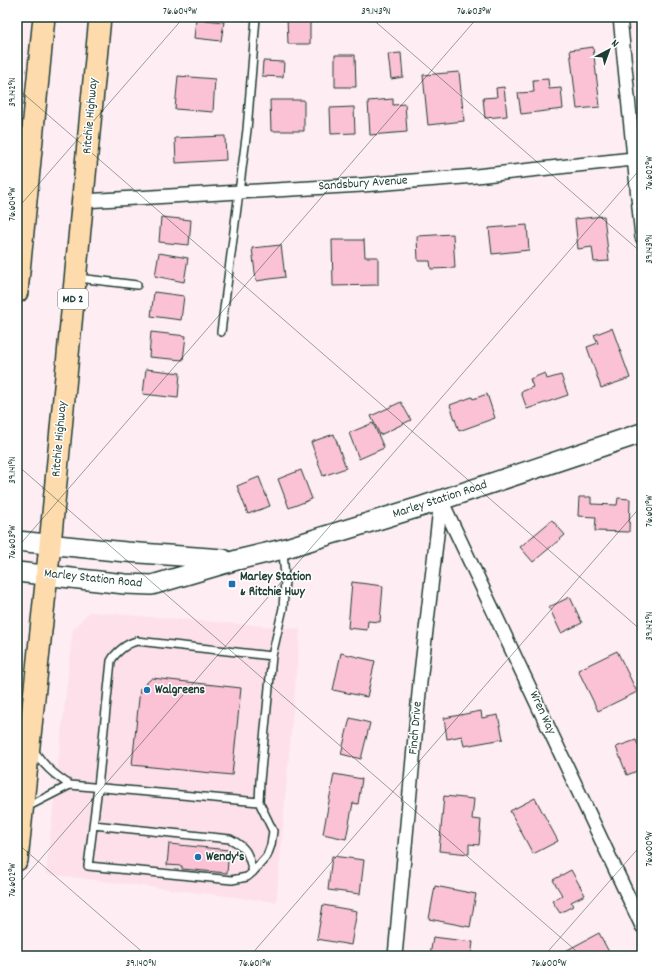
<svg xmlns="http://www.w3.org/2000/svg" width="659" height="973" font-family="Dekko,sans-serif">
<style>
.built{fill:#fde0ea}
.building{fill:#fbc2d6;stroke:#1f3d34}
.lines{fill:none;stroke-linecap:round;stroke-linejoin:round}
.lane-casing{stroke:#1f3d34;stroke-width:10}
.street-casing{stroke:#1f3d34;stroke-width:16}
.secondary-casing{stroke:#1f3d34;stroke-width:22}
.primary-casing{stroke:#1f3d34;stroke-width:24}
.lane{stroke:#fff;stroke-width:7}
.street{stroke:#fff;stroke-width:13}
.secondary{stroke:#fff;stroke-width:19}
.primary{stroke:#fedbac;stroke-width:21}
.ticks{fill:none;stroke:#1f3d34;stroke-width:1;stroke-opacity:0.45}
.poi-dot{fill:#1f6fb2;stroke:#fff;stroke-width:1.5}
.labels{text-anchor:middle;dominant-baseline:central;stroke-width:3;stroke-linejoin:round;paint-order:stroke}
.shield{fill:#fff;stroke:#627771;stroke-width:1}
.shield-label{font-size:12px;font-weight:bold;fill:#1f3d34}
.street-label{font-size:13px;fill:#1f3d34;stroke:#fff}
.poi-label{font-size:13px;font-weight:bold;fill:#1f3d34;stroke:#fff;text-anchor:start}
.neatline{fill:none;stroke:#1f3d34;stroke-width:1.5}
.ticks-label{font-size:10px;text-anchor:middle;fill:#1f3d34}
</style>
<rect width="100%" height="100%" fill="#feedf3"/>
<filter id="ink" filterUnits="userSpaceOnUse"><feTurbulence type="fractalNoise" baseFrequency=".025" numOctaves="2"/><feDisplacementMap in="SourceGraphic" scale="8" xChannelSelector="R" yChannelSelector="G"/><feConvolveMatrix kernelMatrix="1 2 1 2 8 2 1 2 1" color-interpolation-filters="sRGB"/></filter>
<g filter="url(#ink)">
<path class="built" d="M89 612 300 629 276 902 46 874 73 630Z"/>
<path class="building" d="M287 17H310V44H288Z
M196 19 224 22 221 41 194 38Z
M593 47 600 107 577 109 570 50Z
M401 53 403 77 391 79 388 54Z
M335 55H355L356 87H335Z
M263 61 284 62 283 77 262 76Z
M459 72 464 121 428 125 423 75Z
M178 76 215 79 213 112 175 109Z
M548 79 549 89 561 88 563 109 521 114 518 93 534 92 533 80Z
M504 87 507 116 485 118 483 98 497 97 496 88Z
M393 99V105L405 104 407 132 370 135 368 101Z
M270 100H304V131H271Z
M354 107 355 133 331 134 330 108Z
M225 136 226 160 176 163 175 138Z
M604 216 609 261 594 262 592 247 578 249 575 219Z
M161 217 191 220 189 245 159 242Z
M527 225 529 250 492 254 489 228Z
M453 234 455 268 431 269 430 261H418L417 236Z
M332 240H364L365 257H378V285L333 286Z
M281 245 285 277 256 281 252 248Z
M159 253 188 258 184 282 155 276Z
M154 292 184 296 181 320 151 316Z
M612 328 630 378 601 388 587 347 598 343 594 335Z
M151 332 186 336 183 360 149 357Z
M146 369 180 373 178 398 143 394Z
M545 373 547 379 561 375 568 395 527 409 521 392 533 387 530 379Z
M487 394 495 418 459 431 450 405 472 397 473 399Z
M401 402 411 420 380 435 371 416Z
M373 423 384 448 359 459 349 433Z
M334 434 346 468 323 476 311 442Z
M301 470 312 499 289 508 278 479Z
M259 477 270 506 248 514 237 486Z
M579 497H591V504L617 505 618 498 630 499 629 532 595 531 596 517 578 516Z
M552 520 565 535 533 562 520 547Z
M352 582 383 586 380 622 368 621 367 630 348 628Z
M570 597 582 623 561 633 549 607Z
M617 651 637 692 598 711 578 670Z
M341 653 375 661 367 697 333 690Z
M152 678 241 688 232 775 132 765 140 689Z
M481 711 482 718 498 715 503 739 464 746 462 736 447 739 444 718Z
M350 718 370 723 361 759 341 754Z
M636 740 642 755V769L627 775 616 747Z
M334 774 362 779 358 804 353 803 346 839 323 834Z
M444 796 474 799 472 819 481 820 479 845 469 844V854L439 851Z
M535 798 558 841 533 854 510 811Z
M169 844 229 850 227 873 182 869V866L167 865Z
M332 856 364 860 360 894 328 890Z
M571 870 585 895 571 902 573 906 560 913 552 901 562 895 553 880Z
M435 886 476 894 470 927 429 919Z
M323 905 357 911 351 945 317 939Z
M599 933 611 956H559L558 955Z
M433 937 473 942 471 956H430Z"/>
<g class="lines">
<g class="lane-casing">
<path id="lane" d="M78 278 137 285
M221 332 247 130 256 17
M272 656 137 641C127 643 115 653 111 661L98 787 88 866 232 880 247 877 253 872 267 856 271 845 273 831 259 802 260 781 272 656 283 608 285 580 283 549
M33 749C44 766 53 774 70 785L259 802
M25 808 70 785
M93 825 230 839C248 848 248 854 253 872"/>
</g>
<g class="street-casing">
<path id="street" d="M620 17 642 237
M83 201 362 185 476 176 642 158
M441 500 642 926
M395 956 420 682 441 500"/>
</g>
<g class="secondary-casing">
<path id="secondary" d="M17 541 126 552 223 559
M17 572 125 584 152 585 237 560 283 549 423 506 642 433"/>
</g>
<g class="primary-casing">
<path id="primary" d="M17 292 44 17
M17 860 50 545 100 17"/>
</g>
<use href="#lane" class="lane"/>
<use href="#street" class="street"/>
<use href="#secondary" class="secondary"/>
<use href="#primary" class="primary"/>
</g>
</g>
<path class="ticks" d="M370 17 642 253M17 88 642 631M17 209 184 17M17 465 582 956M17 548 478 17M17 843 147 956M17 886 642 167M250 956 642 505M544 956 642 844"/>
<g class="poi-dot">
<rect x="228" y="580" width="8" height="8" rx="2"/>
<circle cx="147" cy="690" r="4"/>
<circle cx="198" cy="857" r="4"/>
</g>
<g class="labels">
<rect class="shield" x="58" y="289" width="30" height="20" rx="3"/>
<g class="shield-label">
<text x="73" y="299">MD 2</text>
</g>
<g class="street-label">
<text transform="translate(91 116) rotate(-85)">Ritchie Highway</text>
<text transform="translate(363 184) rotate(-4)">Sandsbury Avenue</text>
<text transform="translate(60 439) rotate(-85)">Ritchie Highway</text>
<text transform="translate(440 500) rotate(-18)">Marley Station Road</text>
<text transform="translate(93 579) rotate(6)">Marley Station Road</text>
<text transform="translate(542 713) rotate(65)">Wren Way</text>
<text transform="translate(416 728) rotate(-85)">Finch Drive</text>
</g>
<g class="poi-label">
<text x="240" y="577">Marley Station<tspan x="240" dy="15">&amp; Ritchie Hwy</tspan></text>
<text x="155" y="690">Walgreens</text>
<text x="206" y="857">Wendy's</text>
</g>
</g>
<rect width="659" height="973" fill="none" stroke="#fff" stroke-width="44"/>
<g transform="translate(609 50) rotate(41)" stroke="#ffffff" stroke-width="3" paint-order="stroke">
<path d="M0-3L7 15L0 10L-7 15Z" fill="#1f3d34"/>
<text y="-6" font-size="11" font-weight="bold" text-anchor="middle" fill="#1f3d34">N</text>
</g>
<rect x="22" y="22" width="615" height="929" class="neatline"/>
<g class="ticks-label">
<text x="180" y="14">76.604°W</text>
<text x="376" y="14">39.143°N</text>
<text x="474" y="14">76.603°W</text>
<text transform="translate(11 92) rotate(-90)" y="4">39.142°N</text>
<text transform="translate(648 173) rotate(-90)" y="4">76.602°W</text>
<text transform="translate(11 204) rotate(-90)" y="4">76.604°W</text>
<text transform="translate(648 249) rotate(-90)" y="4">39.143°N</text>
<text transform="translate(11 470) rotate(-90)" y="4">39.141°N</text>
<text transform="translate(648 511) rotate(-90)" y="4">76.601°W</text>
<text transform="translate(11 542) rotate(-90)" y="4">76.603°W</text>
<text transform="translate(648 626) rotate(-90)" y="4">39.142°N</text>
<text transform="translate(648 849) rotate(-90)" y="4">76.600°W</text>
<text transform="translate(11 880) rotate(-90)" y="4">76.602°W</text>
<text x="141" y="966">39.140°N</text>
<text x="255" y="966">76.601°W</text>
<text x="549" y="966">76.600°W</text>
</g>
</svg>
